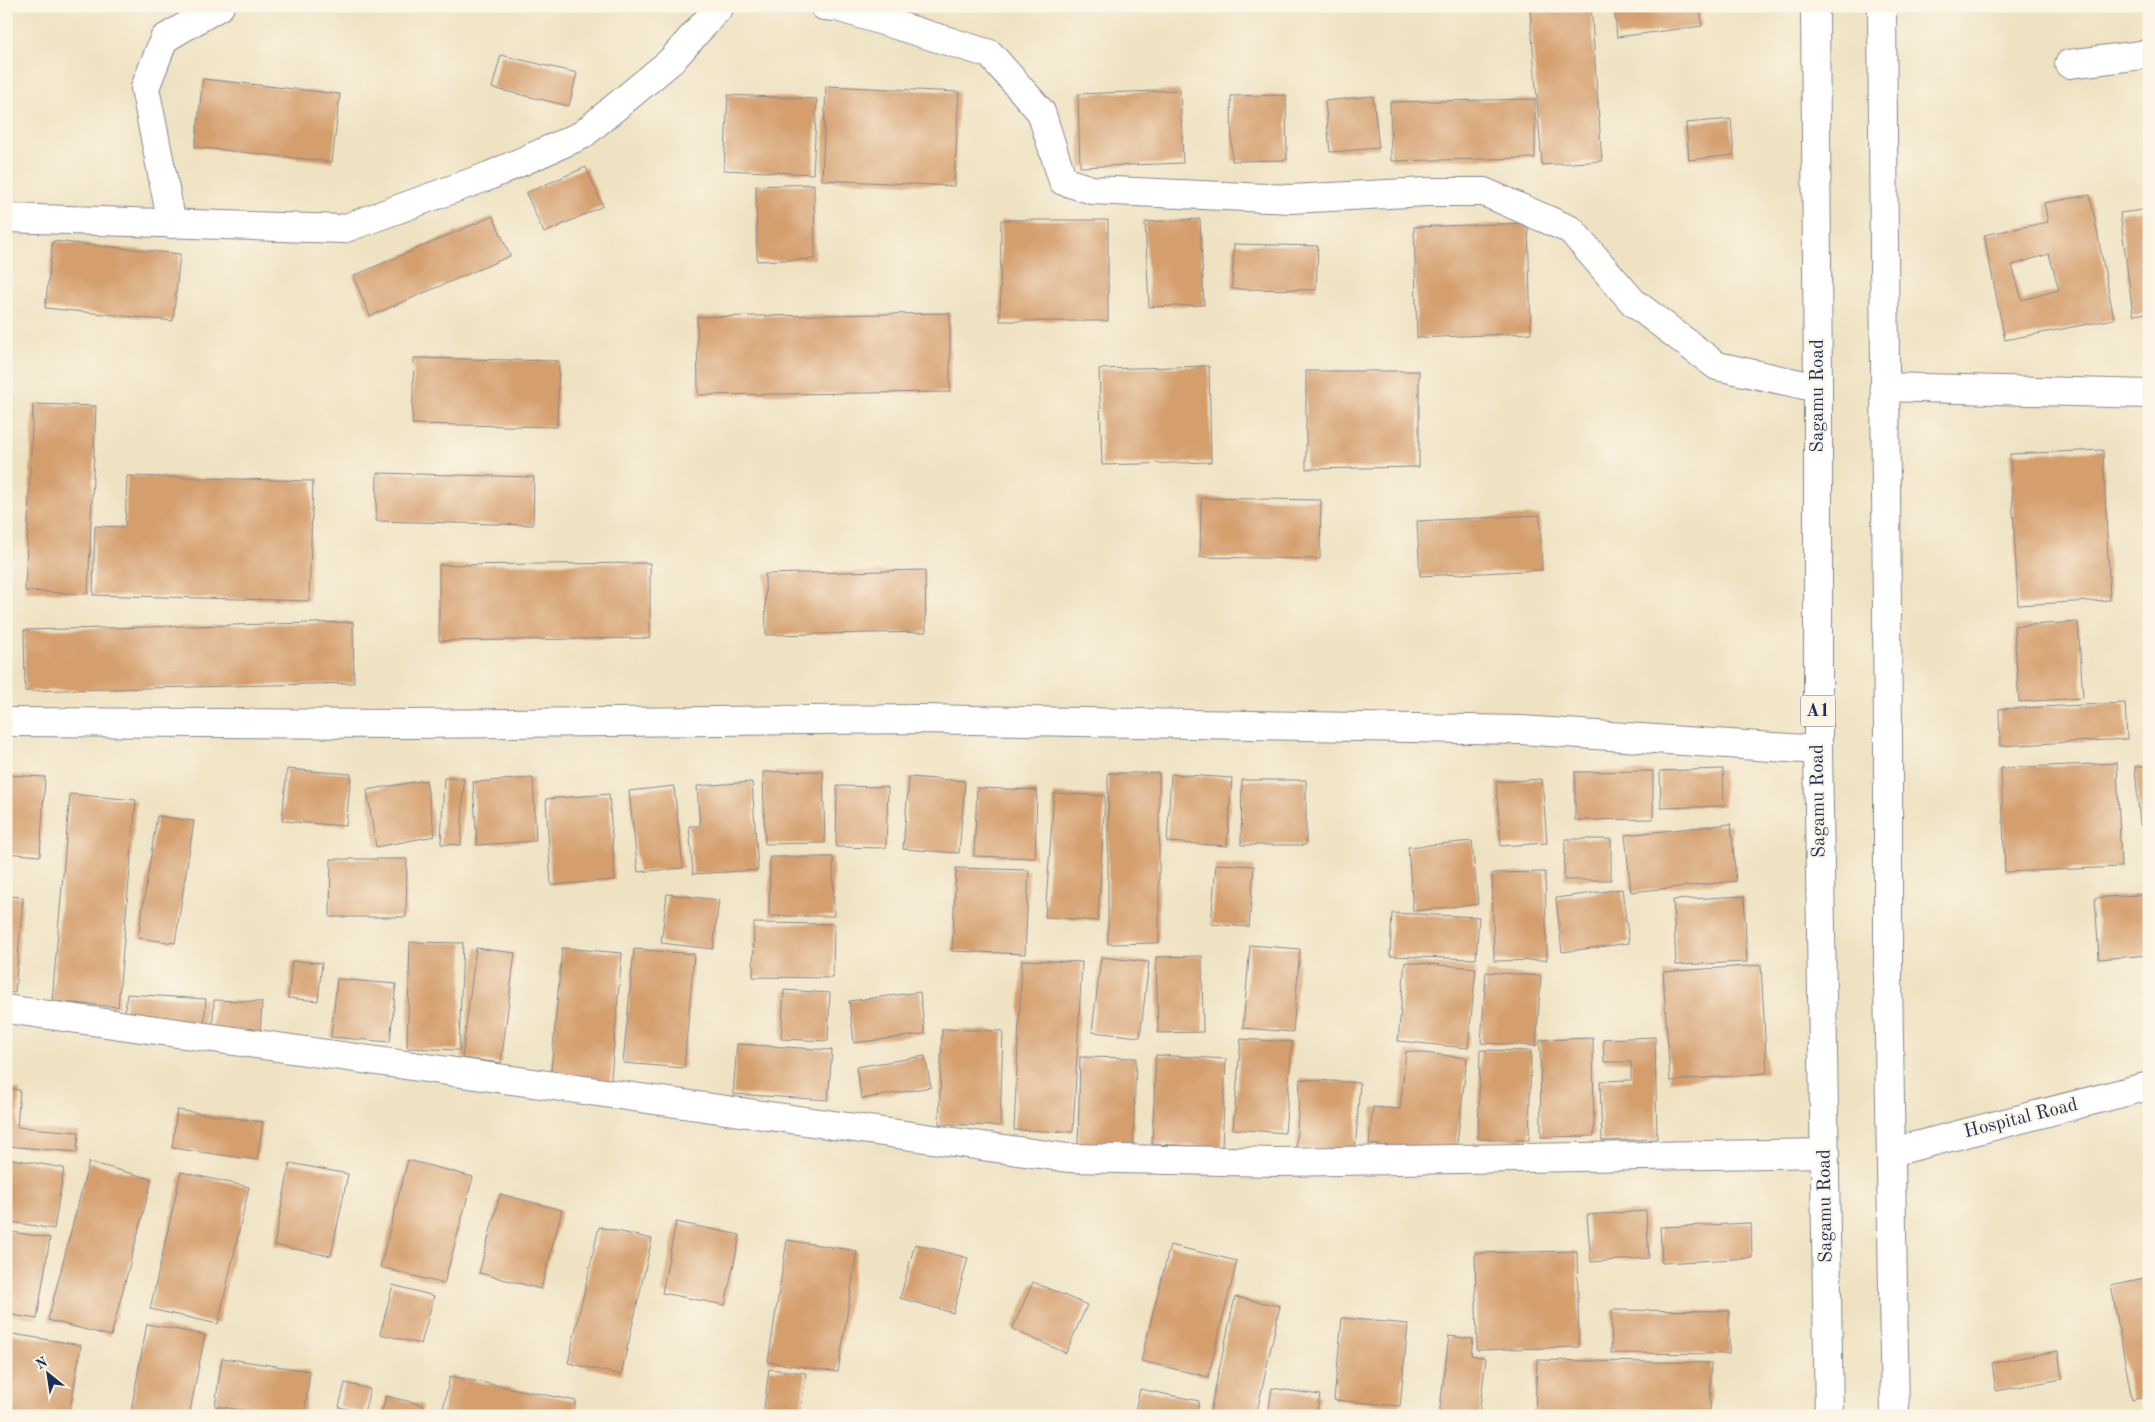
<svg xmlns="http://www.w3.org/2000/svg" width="2155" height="1422" font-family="'Old Standard TT',serif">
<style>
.building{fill:#d49e6d;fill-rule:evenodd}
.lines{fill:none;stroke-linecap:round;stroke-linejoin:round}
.minor-casing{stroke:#858890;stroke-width:30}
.highway-casing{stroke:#858890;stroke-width:30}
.minor{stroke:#fff;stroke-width:28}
.highway{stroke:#fff;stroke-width:28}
.labels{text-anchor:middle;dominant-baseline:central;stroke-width:4;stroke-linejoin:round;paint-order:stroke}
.shield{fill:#fcf5e5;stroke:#5e6a86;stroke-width:1}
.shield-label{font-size:18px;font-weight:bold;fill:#1b2f5e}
.street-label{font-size:19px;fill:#1b2f5e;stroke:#fcf5e5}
</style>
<rect width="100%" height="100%" fill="#fcf5e5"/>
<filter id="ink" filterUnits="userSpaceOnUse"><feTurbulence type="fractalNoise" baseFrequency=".02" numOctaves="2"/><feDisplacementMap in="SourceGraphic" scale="10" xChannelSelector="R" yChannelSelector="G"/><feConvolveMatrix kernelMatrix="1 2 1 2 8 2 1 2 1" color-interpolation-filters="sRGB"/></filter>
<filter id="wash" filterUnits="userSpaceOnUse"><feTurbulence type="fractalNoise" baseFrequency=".0096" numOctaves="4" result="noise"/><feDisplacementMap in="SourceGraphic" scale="20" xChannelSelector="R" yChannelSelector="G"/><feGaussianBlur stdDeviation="1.12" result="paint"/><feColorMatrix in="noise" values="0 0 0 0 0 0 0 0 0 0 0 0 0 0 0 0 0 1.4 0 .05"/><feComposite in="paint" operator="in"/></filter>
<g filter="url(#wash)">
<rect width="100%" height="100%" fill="#efe2c2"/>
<g id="blocks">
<path class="building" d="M1591 6 1602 161 1542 165 1530 10Z
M1614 6H1700L1702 26 1617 37Z
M501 55 577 73 569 106 492 88Z
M203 79 340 94 332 162 195 147Z
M826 86 959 92 954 186 822 180Z
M1180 90 1183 163 1080 167 1078 94Z
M728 95 817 99 813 174 724 170Z
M1286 95 1287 160 1232 161 1231 96Z
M1373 96 1379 148 1330 152 1325 101Z
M1535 99V158L1391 161 1390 102Z
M1731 119 1734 155 1689 160 1686 123Z
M586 167 603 206 544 233 526 193Z
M814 184 815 259 757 261 756 186Z
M2090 195 2114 319 2005 340 1984 235 2048 222 2044 203ZM2049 254 2059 290 2022 300 2012 265Z
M2149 209V313L2133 315 2120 213Z
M493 216 510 256 370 316 353 276Z
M1200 219 1204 305 1149 307 1145 222Z
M1001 220H1108V321H1000Z
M1528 223 1531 333 1417 338 1414 227Z
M53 241 180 254 173 321 45 308Z
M1234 244 1318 246 1316 290 1232 289Z
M950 313V392L698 395 697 317Z
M414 358 559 361 557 427 412 424Z
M1209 366 1211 462 1102 465 1099 369Z
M1306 371H1419V467L1306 469Z
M33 404 96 406 88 594 25 591Z
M2103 450 2110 600 2018 605 2010 454Z
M377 473 534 477 533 525 376 521Z
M127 476 313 481 309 601 93 595 95 526 125 527Z
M1201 498 1321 500 1320 559 1200 557Z
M1540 515 1542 570 1420 576 1417 521Z
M650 563V638L439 641V565Z
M925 570 926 632 766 635 765 574Z
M353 622 354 683 25 691 24 630Z
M2078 622 2083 698 2019 702 2014 626Z
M2125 703 2127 739 2000 746 1999 709Z
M2117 763 2121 867 2005 872 2001 768Z
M2149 766V824L2140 825 2135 767Z
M287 769 351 774 346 826 282 821Z
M1723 769 1724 806 1661 808 1660 771Z
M823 771 825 843 765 844 763 772Z
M1653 771V819L1575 820V772Z
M1108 773H1159V943L1108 944Z
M1171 774 1232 778 1227 846 1167 842Z
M6 775 45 777 40 856 6 853Z
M909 777 965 781 959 853 903 849Z
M444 778 464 779 461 845 441 844Z
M533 778 536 841 477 845 473 782Z
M1542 779 1547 843 1501 846 1496 782Z
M426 780 435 836 376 847 367 790Z
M1242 780H1306V845H1241Z
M752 782 758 870 693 874 689 826H700L697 786Z
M674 786 683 868 638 872 629 791Z
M837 786 888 787 886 848 836 847Z
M977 788 1037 790 1035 858 974 856Z
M1054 793 1105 796 1098 921 1045 917Z
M70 794 136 800 118 1007 52 1001Z
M609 794 615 880 551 885 546 799Z
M157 816 194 821 175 943 138 938Z
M1731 824 1736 881 1631 892 1625 835Z
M1565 839H1611V880H1564Z
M1472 841 1478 904 1413 911 1408 847Z
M770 857H833L834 916H769Z
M331 859H407L406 917H330Z
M1216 864 1254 866 1249 927 1211 924Z
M956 868 1029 870 1025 954 952 951Z
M1545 872 1547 960 1494 961 1492 873Z
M1622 889 1629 943 1562 952 1556 898Z
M667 894 719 900 713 949 661 943Z
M2149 894V955L2099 959 2095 898Z
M6 896 23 897 15 993 6 992Z
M1744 896 1747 962 1676 965 1673 900Z
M1392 913 1479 917 1476 959 1390 956Z
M754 923 834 924 833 978 753 977Z
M410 942 463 943 459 1050 407 1048Z
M1250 945 1300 949 1293 1032 1243 1028Z
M476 948 515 953 501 1063 462 1058Z
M562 948 622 953 610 1088 550 1082Z
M634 949 694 954 684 1068 623 1063Z
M1202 956 1203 1032 1158 1033 1156 957Z
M1101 957 1149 962 1140 1037 1092 1032Z
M1022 960 1082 962 1073 1132 1014 1130Z
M292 961 322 963 318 1001 288 998Z
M1405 962 1476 968 1468 1048 1398 1041Z
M1761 965 1767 1073 1670 1081 1663 972Z
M1486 972 1541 976 1536 1046 1481 1043Z
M337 979 396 984 390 1042 331 1037Z
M784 990 830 993 828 1041 781 1039Z
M920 992 925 1034 854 1043 849 1001Z
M127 994 206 999 204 1027 124 1020Z
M214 1000 262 1002 260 1035 212 1034Z
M942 1029 1003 1031 1000 1126 939 1124Z
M1655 1037 1657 1139 1602 1141 1600 1081 1631 1080V1062H1604L1603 1039Z
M1593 1038 1594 1136 1541 1137 1540 1040Z
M1241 1039 1292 1042 1285 1133 1233 1129Z
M737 1044 832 1050 828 1100 733 1094Z
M1480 1050 1531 1051 1529 1140 1478 1139Z
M1406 1051 1467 1058 1456 1153 1369 1144 1373 1107 1400 1109Z
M1156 1055 1226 1059 1222 1147 1152 1144Z
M925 1056 931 1087 862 1099 856 1067Z
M1080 1057 1136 1058 1133 1147H1078Z
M1300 1079 1360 1083 1355 1151 1296 1148Z
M6 1089 20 1090 17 1127 79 1132 77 1152 6 1146Z
M177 1110 263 1122 257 1160 172 1148Z
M6 1158 64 1168 54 1229 6 1221Z
M408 1160 473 1177 444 1284 380 1267Z
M89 1162 152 1179 111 1336 48 1320Z
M290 1163 348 1174 331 1256 274 1245Z
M181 1172 249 1187 218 1324 150 1309Z
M500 1194 562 1210 541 1289 479 1273Z
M1646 1211 1649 1258 1591 1262 1587 1215Z
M676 1222 740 1235 725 1305 662 1293Z
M1751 1223 1752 1258 1662 1263 1660 1227Z
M599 1227 652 1239 621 1375 568 1363Z
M6 1231 50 1238 37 1319 6 1314Z
M787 1240 857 1251 838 1372 768 1362Z
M915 1244 968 1258 953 1313 900 1298Z
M1170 1245 1237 1261 1208 1377 1141 1361Z
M1577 1251 1579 1347 1477 1350 1475 1253Z
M2149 1277V1396L2132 1400 2111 1285Z
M1033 1282 1087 1305 1066 1353 1012 1329Z
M393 1285 434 1296 421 1344 380 1334Z
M1235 1297 1280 1306 1256 1416H1209Z
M1612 1310 1729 1311V1354L1611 1353Z
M1342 1318 1408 1324 1400 1406 1334 1400Z
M147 1324 205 1335 189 1416H130Z
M6 1333 81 1345 69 1416H6Z
M1449 1336 1473 1339 1471 1355 1486 1358 1479 1416H1439Z
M2058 1351 2062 1379 1996 1391 1992 1363Z
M222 1358 310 1371 304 1416H281L215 1406Z
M1537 1360 1711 1363 1710 1416H1535Z
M769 1369 806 1373 800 1416H763Z
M450 1376 576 1401 573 1416H453L442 1414Z
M345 1383 370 1389 364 1413 339 1407Z
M1272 1388 1320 1395 1316 1416H1268Z
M1140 1389 1199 1401 1196 1416H1134Z
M386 1396 423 1405 421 1416H381Z"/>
</g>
</g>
<g filter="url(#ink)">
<use href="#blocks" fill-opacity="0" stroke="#858890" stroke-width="1"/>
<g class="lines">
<g class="minor-casing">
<path id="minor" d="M824 6 837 7 990 54 1041 112 1063 181 1092 190 1291 199 1427 192H1484L1571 230 1633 302 1717 366 1818 388
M2069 64 2149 54
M6 218 343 229 489 176 582 135 671 61 720 6
M172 224 145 88 164 39 220 6
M1884 387 2149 394
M6 722 409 724 921 719 1521 730 1818 750
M6 1009 1068 1158 1277 1162 1826 1153
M1892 1152 2149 1086"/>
</g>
<g class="highway-casing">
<path id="highway" d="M1815 6 1818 388V750L1829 1416
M1882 6 1888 735V976L1895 1416"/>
</g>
<use href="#minor" class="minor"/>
<use href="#highway" class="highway"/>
</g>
</g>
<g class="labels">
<rect class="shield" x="1800.5" y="695.5" width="35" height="31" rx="4"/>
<g class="shield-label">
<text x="1818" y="711">A1</text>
</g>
<g class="street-label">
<text transform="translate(1818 396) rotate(-90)">Sagamu Road</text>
<text transform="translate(1819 801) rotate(-91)">Sagamu Road</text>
<text transform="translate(2021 1119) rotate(-14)">Hospital Road</text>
<text transform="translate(1826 1206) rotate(-91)">Sagamu Road</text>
</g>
</g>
<rect width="2155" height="1422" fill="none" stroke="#fcf5e5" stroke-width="25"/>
<g transform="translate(48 1374) rotate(330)" stroke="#fcf5e5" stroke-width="4" paint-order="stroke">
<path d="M0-4L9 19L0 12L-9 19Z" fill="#1b2f5e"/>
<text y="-8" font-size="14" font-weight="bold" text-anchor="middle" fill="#1b2f5e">N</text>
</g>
</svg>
